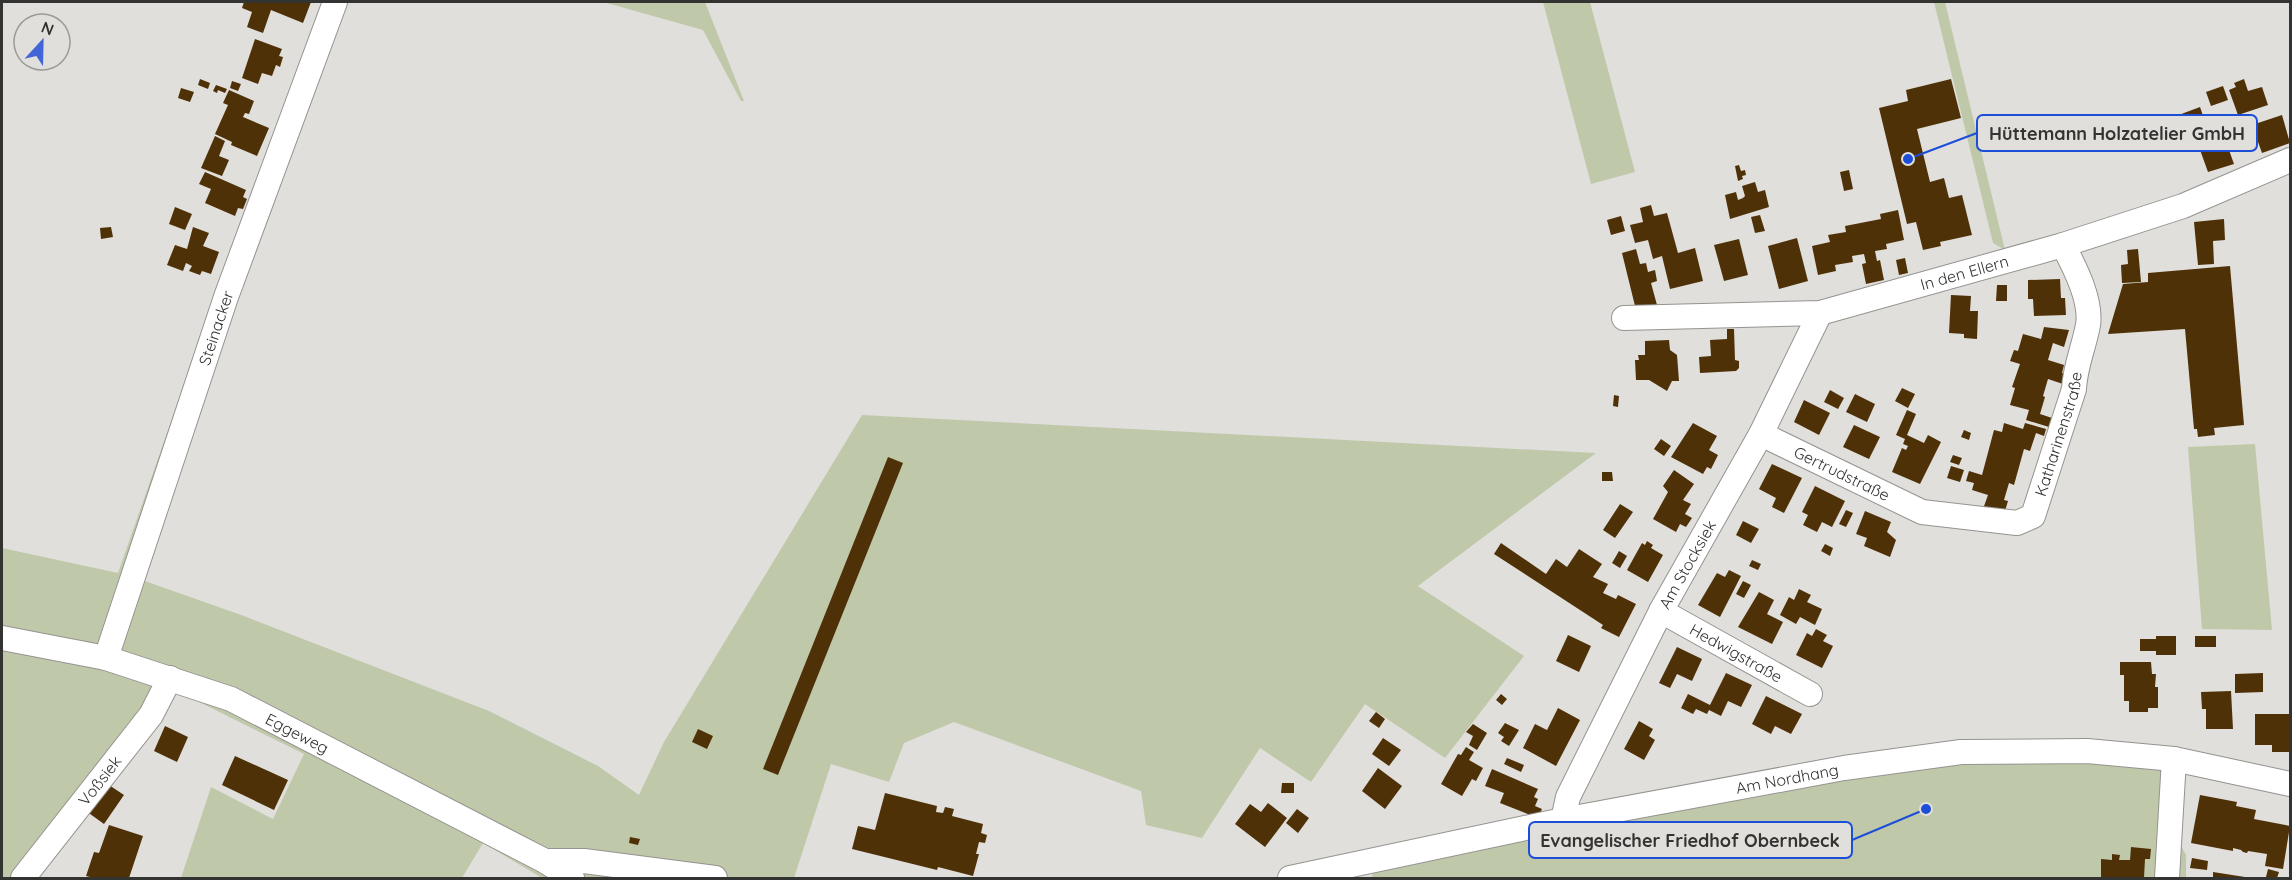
<svg xmlns="http://www.w3.org/2000/svg" width="2292" height="880" font-family="Quicksand,sans-serif">
<style>
.green{fill:#bfc9aa}
.building{fill:#4f3108}
.lines{fill:none;stroke-linecap:round;stroke-linejoin:round}
.minor-casing{stroke:#959390;stroke-width:26}
.minor{stroke:#fff;stroke-width:24}
.labels{text-anchor:middle;dominant-baseline:central;stroke-width:6;stroke-linejoin:round;paint-order:stroke}
.street-label{font-size:16px;fill:#333331;stroke:#e1dfdb}
.leader{fill:none;stroke:#1d4ed8;stroke-width:2}
.callout-dot{fill:#1d4ed8;stroke:#e1dfdb;stroke-width:2}
.callout{fill:#e1dfdb;stroke:#1d4ed8;stroke-width:2}
.callout-label{font-size:18px;text-anchor:middle;font-weight:bold;fill:#333331}
</style>
<rect width="100%" height="100%" fill="#e1dfdb"/>
<path class="green" d="M603 2H705L744 101H741L703 30Z
M1543 2H1590L1635 172 1591 184Z
M1934 2H1945L2005 250 1993 243Z
M214 299H234L142 580 244 616 489 711 598 766 639 795 664 742 862 415 1596 453 1418 586 1524 656 1445 758 1365 704 1311 782 1260 748 1202 838 1146 825 1141 791 954 722 904 743 889 782 831 764 794 878H542L483 843 462 878H181L211 787 273 819 304 754 169 687 31 878H2V548L118 573Z
M2255 444 2272 630 2202 629 2188 447Z
M1959 761 2095 762 2181 771 2176 836 2186 855V878H1372L1373 870 1807 782Z"/>
<path class="building" d="M244 2H311L303 23 271 10 263 33 247 27 252 12 242 8Z
M255 39 282 49 279 56 283 57 280 67 276 65 272 76 262 73 258 84 242 78Z
M200 79 210 83 208 89 198 85Z
M1951 79 1961 118 1917 129 1930 182 1944 178 1949 198 1962 195 1972 235 1940 242 1941 246 1923 250 1916 222 1907 224 1879 108 1908 101 1906 90Z
M2244 79 2248 91 2262 87 2268 105 2238 115 2229 90 2236 87 2234 83Z
M232 81 241 84 238 91 230 88Z
M216 85 227 89 225 93 218 90 217 93 213 91Z
M2223 86 2228 100 2211 106 2206 92Z
M181 88 194 92 190 102 178 98Z
M229 90 254 101 249 114 245 113 243 117 269 128 257 156 231 145 232 142 215 134 228 105 223 103Z
M2200 107 2207 127 2184 136 2176 116Z
M2282 115 2290 143 2262 153 2252 125Z
M2213 129 2216 139 2224 136 2234 164 2208 172 2195 136Z
M215 136 225 141 219 156 229 160 222 176 201 168Z
M1739 165 1741 171 1745 170 1746 175 1742 176 1743 179 1738 181 1735 166Z
M1849 170 1853 189 1844 191 1840 172Z
M205 172 246 190 243 197 247 199 243 209 238 208 235 216 205 203 211 189 199 184Z
M1755 182 1758 192 1765 190 1769 207 1730 219 1725 195 1736 192 1738 200 1743 198 1745 196 1742 186Z
M1651 205 1654 216 1667 213 1678 253 1695 248 1703 281 1670 289 1662 256 1653 259 1648 240 1635 243 1630 225 1643 222 1640 208Z
M175 207 192 214 185 230 169 224Z
M1898 210 1904 240 1886 244 1887 249 1875 251 1877 261 1880 260 1884 280 1866 284 1862 264 1866 263 1864 254 1852 256 1853 262 1835 265 1836 271 1818 275 1812 246 1830 242 1828 235 1846 232 1845 226 1881 219 1880 214Z
M1760 215 1765 231 1755 233 1751 217Z
M1621 216 1625 231 1611 235 1607 220Z
M2224 219 2225 240 2213 241 2214 264 2198 265 2194 222Z
M111 227 113 237 101 239 100 228Z
M193 227 209 233 203 246 219 252 211 274 202 271 200 275 189 271 192 266 186 263 183 271 167 265 175 245 187 249Z
M1797 238 1808 281 1779 289 1768 246Z
M1739 239 1748 275 1724 281 1714 245Z
M1636 249 1640 264 1646 263 1648 272 1655 270 1657 281 1651 283 1657 305 1636 310 1622 253Z
M2138 249 2141 282 2122 283 2121 265 2128 264 2127 250Z
M1905 258 1908 273 1899 275 1896 260Z
M2230 266 2244 425 2214 428 2215 435 2198 437 2197 429H2194L2185 329 2108 334 2123 284 2148 282V273Z
M2060 279 2061 298H2065L2066 315 2034 316 2033 299H2028V280Z
M1997 285H2007V301H1996Z
M1951 295 1971 296 1970 311H1978L1977 339 1964 338V334L1949 333Z
M2044 327 2069 330 2064 347 2053 343 2048 360 2064 365 2062 373 2065 374 2063 384 2048 379 2043 396 2045 397 2040 414 2052 418 2049 427 2026 420 2029 410 2010 405 2015 388 2012 387 2020 364 2010 361 2014 350 2018 351 2023 334 2041 339Z
M1727 329H1734L1735 360 1739 361V368L1736 371 1700 373 1699 357 1711 356 1710 340 1727 339Z
M1669 340 1670 350 1677 355 1679 381H1672L1667 391 1649 380H1636L1635 360H1639L1638 355H1645V341Z
M1902 388 1915 394 1908 408 1895 401Z
M1830 390 1844 398 1838 409 1824 402Z
M1855 394 1875 404 1867 422 1846 412Z
M1614 395 1619 396 1618 407 1613 406Z
M1804 400 1830 413 1819 435 1794 422Z
M1907 410 1916 414 1907 435 1924 443 1928 435 1941 442 1920 484 1892 472 1902 448 1906 450 1908 446 1903 444 1905 439 1896 435Z
M1693 423 1717 436 1709 450 1718 455 1711 469 1707 467 1703 474 1671 457Z
M2004 423 2023 429 2025 423 2046 429 2044 436 2036 433 2030 451 2024 449 2014 485 2009 483 2004 500 2008 501 2005 511 1983 509 1988 495 1972 490 1974 483 1966 481 1969 471 1982 475 1994 430 2002 432Z
M1854 425 1880 437 1869 459 1843 447Z
M1964 430 1971 433 1969 440 1961 437Z
M1661 439 1671 446 1664 456 1654 449Z
M1953 455 1962 458 1959 465 1950 462Z
M888 457 903 463 778 775 763 769Z
M1772 464 1802 478 1784 513 1772 507 1776 498 1759 489Z
M1951 466 1964 470 1960 482 1947 478Z
M1674 470 1694 484 1683 500 1691 504 1685 514 1692 518 1686 527 1680 524 1676 532 1653 519 1668 492 1663 486Z
M1602 472H1612L1613 481H1602Z
M1815 486 1845 501 1832 527 1822 522 1817 532 1803 525 1808 515 1802 512Z
M1620 504 1633 512 1615 538 1603 530Z
M1846 510 1853 513 1846 527 1839 524Z
M1865 511 1891 522 1887 532 1896 540 1890 557 1864 546 1867 538 1856 534Z
M1743 521 1759 529 1751 543 1736 535Z
M1647 541 1653 545 1651 548 1663 555 1648 582 1627 570 1642 543 1645 545Z
M1501 543 1546 574 1556 559 1567 567 1579 549 1602 564 1593 577 1608 584 1603 593 1616 599 1618 595 1636 604 1619 637 1601 628 1603 625 1494 554Z
M1825 544 1833 548 1830 556 1821 551Z
M1619 551 1627 556 1620 568 1612 563Z
M1752 560 1761 564 1758 570 1749 566Z
M1729 570 1741 576 1720 617 1698 605 1717 573 1725 577Z
M1743 581 1751 585 1744 598 1736 594Z
M1799 589 1811 595 1807 602 1822 609 1815 625 1800 617 1796 624 1780 615 1789 597 1794 600Z
M1759 592 1774 600 1767 614 1783 622 1772 644 1738 627Z
M1816 629 1827 635 1823 641 1833 646 1822 668 1796 655 1807 633 1812 636Z
M1568 635 1591 646 1579 672 1556 661Z
M2156 636H2176V655H2156V651H2140V639H2156Z
M2195 636H2216V647H2195Z
M1677 647 1702 659 1692 681 1677 674 1670 688 1659 683Z
M2120 662H2151L2152 674H2156L2155 687H2158V708H2148V712H2129V701H2124V675H2120Z
M1726 673 1752 685 1741 707 1728 701 1721 716 1709 710 1707 714 1696 709 1693 714 1681 708 1688 694 1710 705Z
M2263 673V692L2235 693V674Z
M2231 691 2233 729H2206V709H2202L2201 692Z
M1501 694 1507 699 1502 705 1496 700Z
M1766 696 1802 714 1791 734 1775 726 1771 734 1752 724Z
M1558 708 1580 720 1556 766 1523 748 1535 724 1547 730Z
M1376 712 1385 719 1379 728 1369 721Z
M2255 714H2290V752H2272V745H2255Z
M1639 721 1653 729 1649 736 1655 740 1644 760 1624 749Z
M1505 723 1519 730 1509 746 1501 741 1504 737 1498 733Z
M1473 724 1487 733 1477 750 1469 745 1473 736 1466 732Z
M165 726 188 737 177 762 154 751Z
M698 729 713 736 707 749 692 742Z
M1383 738 1401 750 1389 766 1372 754Z
M1466 747 1474 752 1469 760 1483 768 1476 781 1472 779 1462 796 1441 784 1458 754 1461 755Z
M235 756 288 780 274 810 222 785Z
M1507 758 1524 765 1521 772 1504 764Z
M1378 768 1402 786 1385 809 1362 791Z
M1492 769 1538 789 1534 797 1538 799 1535 806 1542 809 1538 818 1500 803 1504 793 1485 786Z
M106 783 124 795 104 824 86 811Z
M1282 783H1294V793H1281Z
M885 793 937 806 936 812 943 813 945 807 954 809 952 816 983 824 981 833 987 835 985 843 979 842 976 854H979L973 876 938 867 937 870 852 849 858 826 875 830Z
M2200 795 2237 802 2236 806 2256 810 2254 819 2290 826 2283 869 2265 866 2267 854 2248 851 2247 853 2243 852 2241 850 2233 848V851L2191 843Z
M1268 803 1287 818 1265 847 1235 824 1250 804 1261 812Z
M1297 809 1309 818 1298 833 1286 823Z
M109 825 143 836 129 878H94L86 876 94 852 99 853Z
M630 837 640 839 638 845 629 843Z
M2131 847 2151 849 2150 859H2145L2144 878H2101V859L2112 860V854L2120 855 2119 860H2130Z
M2192 858 2208 861 2207 870 2190 868Z
M2268 869 2279 872 2277 878 2266 877Z
M2213 872 2245 877V878H2213Z"/>
<g class="lines">
<g class="minor-casing">
<g id="minor">
<path id="s1" d="M1624 318 1820 313 2063 245 2183 206 2290 160"/>
<path id="s2" d="M1761 434 1922 512 2017 523 2033 516 2074 389C2075 366 2084 347 2088 325 2092 300 2074 266 2063 245"/>
<path id="s3" d="M1661 611 1810 694"/>
<path id="s4" d="M2 638 106 658 231 699 545 861 572 878"/>
<path id="s5" d="M106 658 226 297 335 2"/>
<path id="s6" d="M1563 820 1568 797 1661 611 1761 434 1820 313"/>
<path d="M545 861H584L715 878"/>
<path id="s7" d="M23 878 151 715 170 678"/>
<path id="s8" d="M1290 878 1563 820 1844 768 1961 752 2087 751 2174 759 2290 784"/>
<path d="M2167 878 2174 759"/>
</g>
</g>
<use href="#minor" class="minor"/>
</g>
<g class="labels">
<g class="street-label">
<text stroke="none"><textPath href="#s1" startOffset="346">In den Ellern</textPath></text>
<text stroke="none"><textPath href="#s5" startOffset="348">Steinacker</textPath></text>
<text stroke="none"><textPath href="#s2" startOffset="378">Katharinenstraße</textPath></text>
<text stroke="none"><textPath href="#s2" startOffset="90">Gertrudstraße</textPath></text>
<text stroke="none"><textPath href="#s6" startOffset="285">Am Stocksiek</textPath></text>
<text stroke="none"><textPath href="#s3" startOffset="86">Hedwigstraße</textPath></text>
<text stroke="none"><textPath href="#s4" startOffset="312">Eggeweg</textPath></text>
<text stroke="none"><textPath href="#s8" startOffset="507">Am Nordhang</textPath></text>
<text stroke="none"><textPath href="#s7" startOffset="124">Voßsiek</textPath></text>
</g>
</g>
<path class="leader" d="M1908 159L1977 133M1926 809L1852 840"/>
<g class="callout-dot">
<circle cx="1908" cy="159" r="6"/>
<circle cx="1926" cy="809" r="6"/>
</g>
<g class="callout">
<rect x="1977" y="115" width="280" height="36" rx="6"/>
<rect x="1529" y="822" width="323" height="36" rx="6"/>
</g>
<g class="callout-label">
<text x="2117" y="140">Hüttemann Holzatelier GmbH</text>
<text x="1690" y="847">Evangelischer Friedhof Obernbeck</text>
</g>
<rect width="2292" height="880" fill="none" stroke="#333331" stroke-width="6"/>
<g transform="translate(42 42) rotate(22)"><circle r="28" fill="#e1dfdb" stroke="#9b9a97" stroke-width="1.5"/>
<path d="M0-4.5L10 22L0 15L-10 22Z" fill="#4266d8"/>
<text y="-9" font-size="16" font-weight="bold" text-anchor="middle" fill="#333331">N</text>
</g>
</svg>
